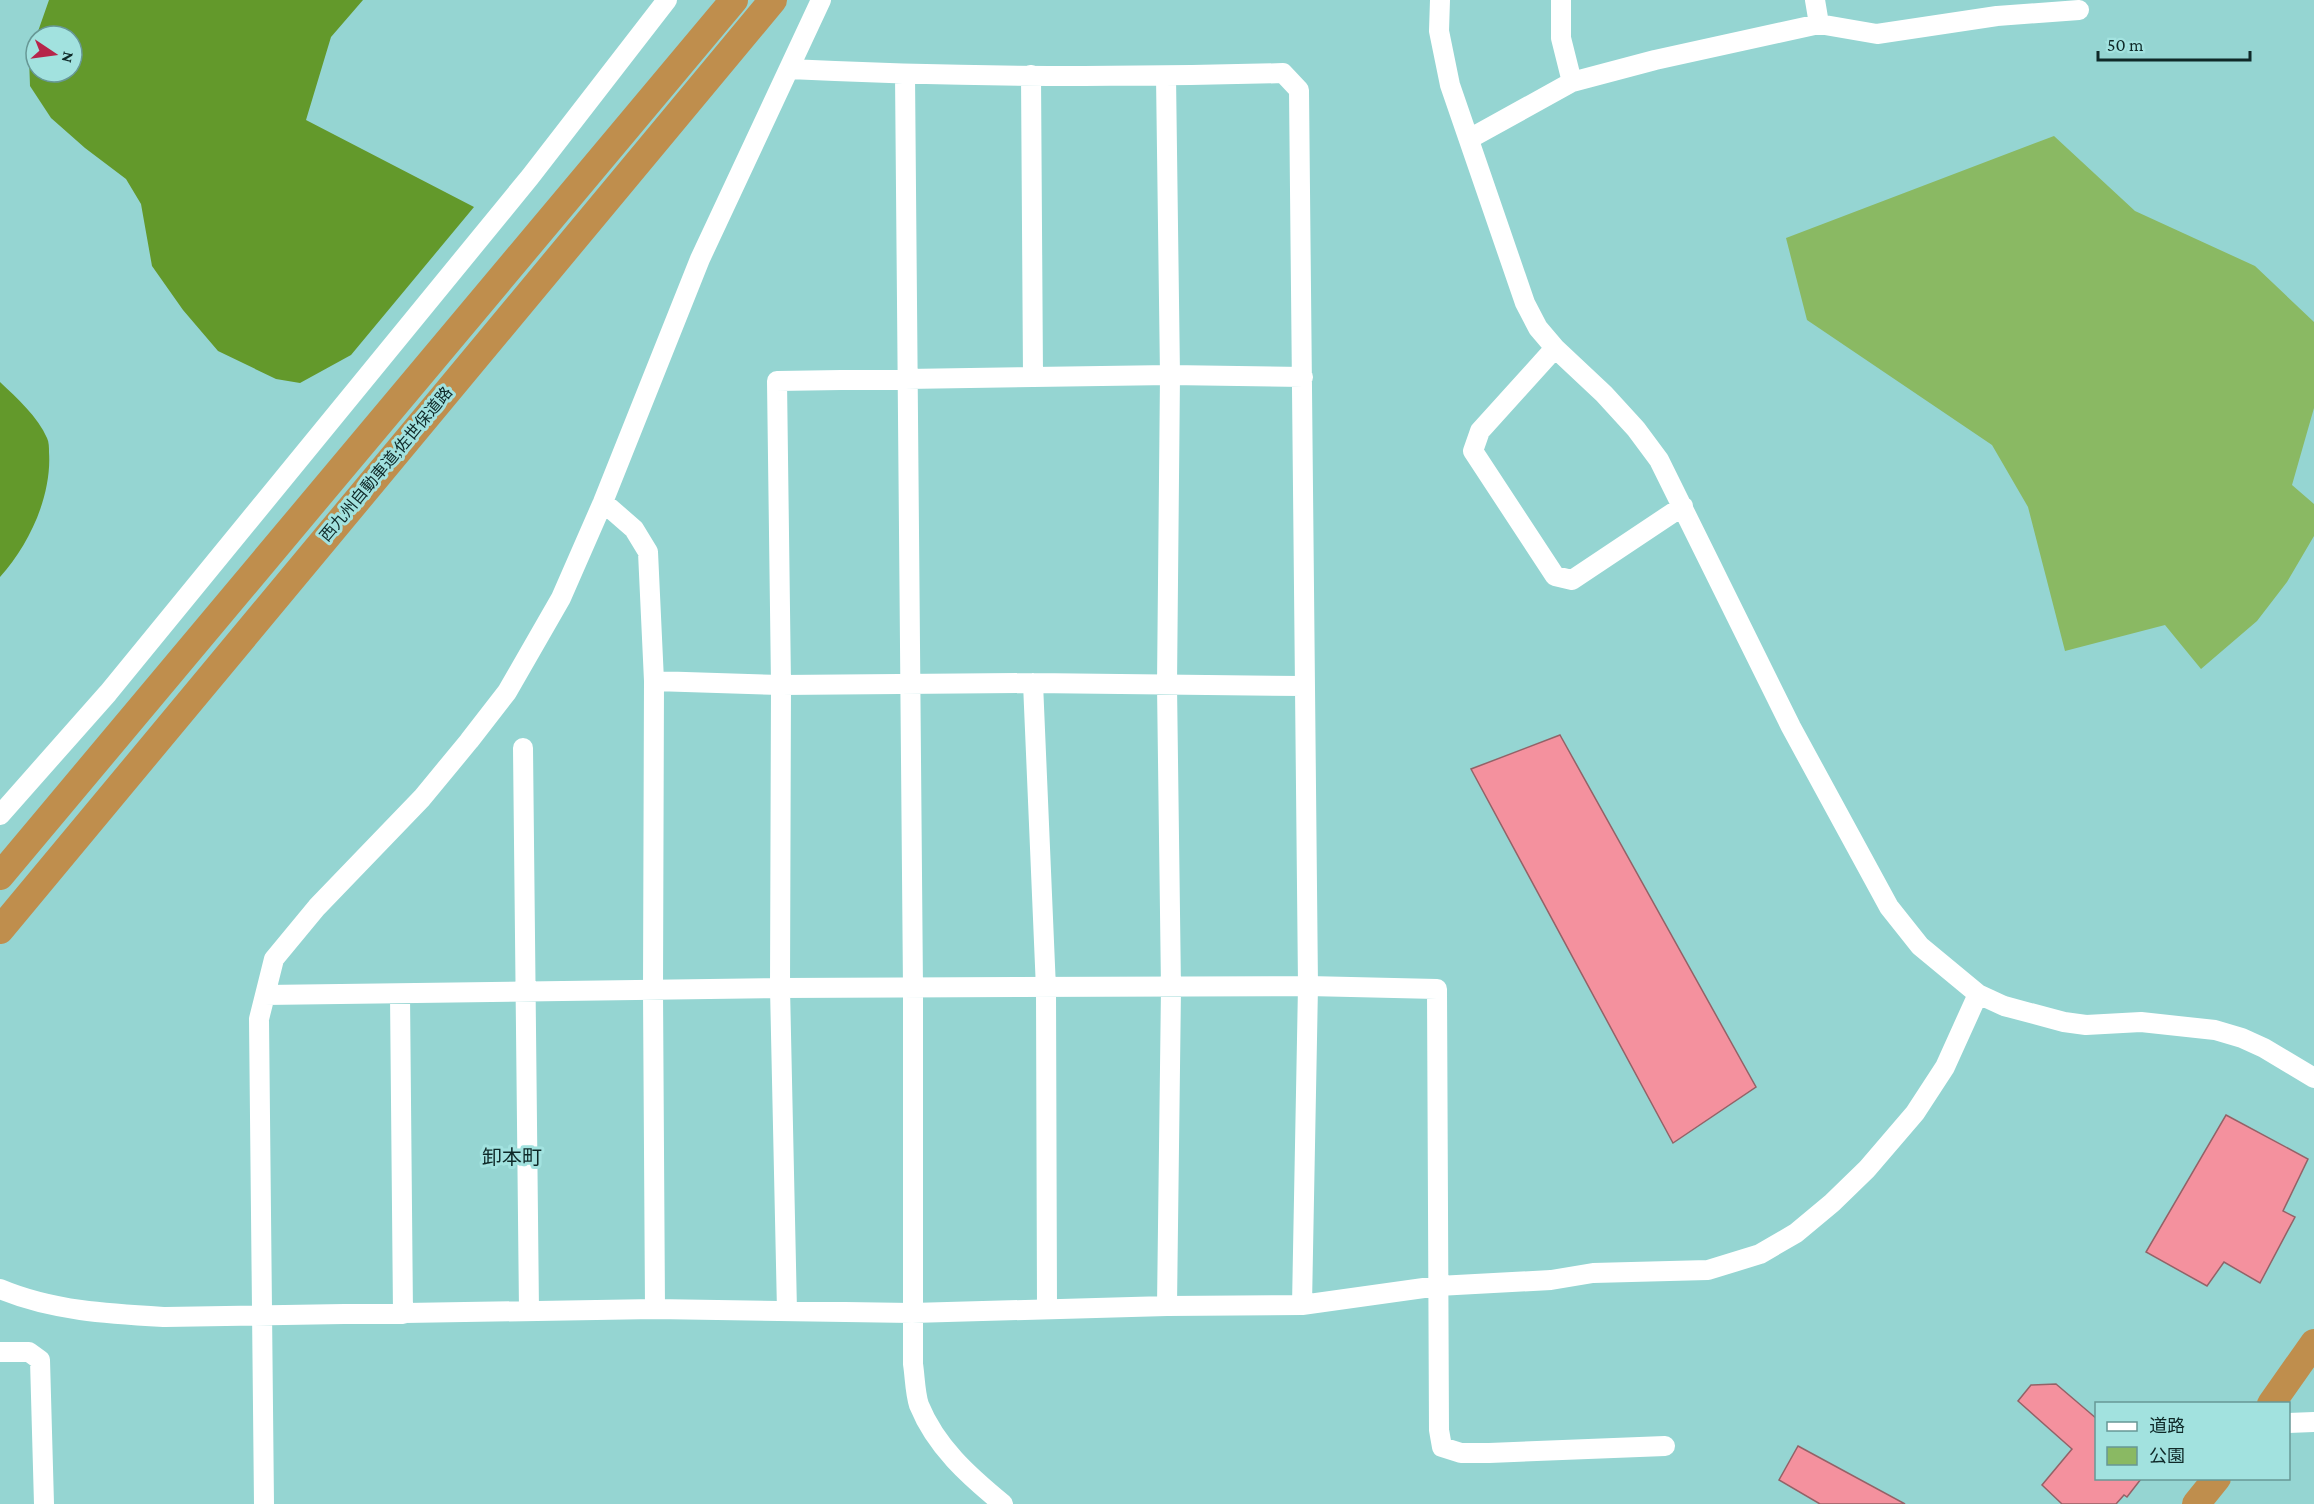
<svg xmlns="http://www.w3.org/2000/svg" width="2314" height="1504" viewBox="0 0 2314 1504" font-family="'Crimson Pro','Noto Sans JP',serif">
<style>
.green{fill:#8ab963}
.forest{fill:#63992b;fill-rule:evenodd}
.building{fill:#f4919e;stroke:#936267;stroke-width:1.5}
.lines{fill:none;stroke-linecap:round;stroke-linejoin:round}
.minor{stroke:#fff;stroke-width:20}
.highway{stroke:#bf8e4d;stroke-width:28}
.labels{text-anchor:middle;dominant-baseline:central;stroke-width:6;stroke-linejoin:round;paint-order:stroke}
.street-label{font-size:16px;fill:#0f2928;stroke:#a2e2df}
.quarter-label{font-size:20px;fill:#0f2928;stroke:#a2e2df}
</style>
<rect width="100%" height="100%" fill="#95d5d2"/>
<path class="green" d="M2054,136L2135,211L2255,266L2314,322V408L2292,485L2314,504V536L2287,582L2257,621L2201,669L2165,625L2065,651L2028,507L1992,445L1807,320L1786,238Z"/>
<path class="forest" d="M49,0H363L331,37L306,120L474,207L351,355L300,383L276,379L218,351L183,310L152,266L141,204L126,179L85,148L51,118L30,86L29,57ZM36,36H72V72H36Z
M0,382C17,398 38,417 47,438C49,442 49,448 49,452C52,496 29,545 0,577Z"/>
<path class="building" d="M1560,735L1756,1087L1673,1143L1471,769Z
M2226,1115L2308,1159L2283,1211L2295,1217L2260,1283L2224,1262L2207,1286L2146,1252Z
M2056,1384L2097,1419V1479H2141L2127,1497L2124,1495L2116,1504H2062L2042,1485L2072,1449L2018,1401L2031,1385Z
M1798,1446L1905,1504H1820L1779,1480Z"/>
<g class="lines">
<path class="minor" d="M1440,0L1439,31L1450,85L1525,303L1538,328L1555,348L1604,394L1636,429L1659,460L1791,727L1889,907L1920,946L1978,994L2004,1006L2064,1022L2086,1025L2141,1022L2215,1030L2242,1038L2264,1048L2314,1078
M1561,0V38L1572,82
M1819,24L1877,34L1997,16L2079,10
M789,69C954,77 1119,78 1283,73L1299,90L1308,986L1302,1305
M905,74L913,988V1364C915,1377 915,1393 919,1405C936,1447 969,1476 1003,1504
M1031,75L1033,377
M1166,76L1170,375L1167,685L1171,988L1167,1306
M1469,139L1572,82L1655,60L1819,24L1815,0
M1555,348L1480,431L1473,451L1555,576L1572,580L1683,506
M603,502L634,529L648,552L654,681L653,992L655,1309
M654,681L781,685L1033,683L1303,686
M1033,683L1046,989L1047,1308
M523,748L529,1311
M0,815L108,693L530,177L667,0
M400,994L403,1314
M265,995L780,988L1308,986L1437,989L1439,1430L1442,1447L1461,1453H1489L1665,1446
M0,1289C52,1311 110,1314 165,1317L655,1309L912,1313L1167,1306L1302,1305L1438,1286L1551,1280L1593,1273L1708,1270L1760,1254L1796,1233L1832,1203L1867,1169L1915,1113L1945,1067L1978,994
M787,1311L780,988L781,685L777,381L1170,375L1303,377
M0,1352H29L40,1360L44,1504
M2288,1423L2314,1422
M264,1504L259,1019L274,959L317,907L422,798L469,741L507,692L561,598L603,502L700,259L821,0"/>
<path class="highway" d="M0,876L734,0
M0,930L773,0
M2271,1404L2314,1343
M2196,1504L2217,1478"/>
</g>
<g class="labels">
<g class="street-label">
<text transform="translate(386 464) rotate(-50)">西九州自動車道;佐世保道路</text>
</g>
<g class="quarter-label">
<text x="512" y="1157">卸本町</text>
</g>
</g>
<rect x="2095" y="1402" width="195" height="78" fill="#a2e2df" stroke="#679896" stroke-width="1.5"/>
<rect x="2107" y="1422" width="30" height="9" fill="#ffffff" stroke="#679896" stroke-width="1.5"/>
<text x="2149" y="1432" font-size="18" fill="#0f2928">道路</text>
<rect x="2107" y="1447" width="30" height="18" fill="#8ab963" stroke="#679896" stroke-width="1.5"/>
<text x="2149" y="1462" font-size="18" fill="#0f2928">公園</text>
<g transform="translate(54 54) rotate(103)"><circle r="28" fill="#a2e2df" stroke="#679896" stroke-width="1.5"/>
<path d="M0-4.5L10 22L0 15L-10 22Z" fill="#b6254a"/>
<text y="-9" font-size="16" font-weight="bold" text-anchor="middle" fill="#0f2928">N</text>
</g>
<path d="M2098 51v9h152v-9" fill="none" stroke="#0f2928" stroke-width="3"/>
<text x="2107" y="51" font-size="18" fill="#0f2928" stroke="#a2e2df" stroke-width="4.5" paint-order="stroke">50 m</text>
</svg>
